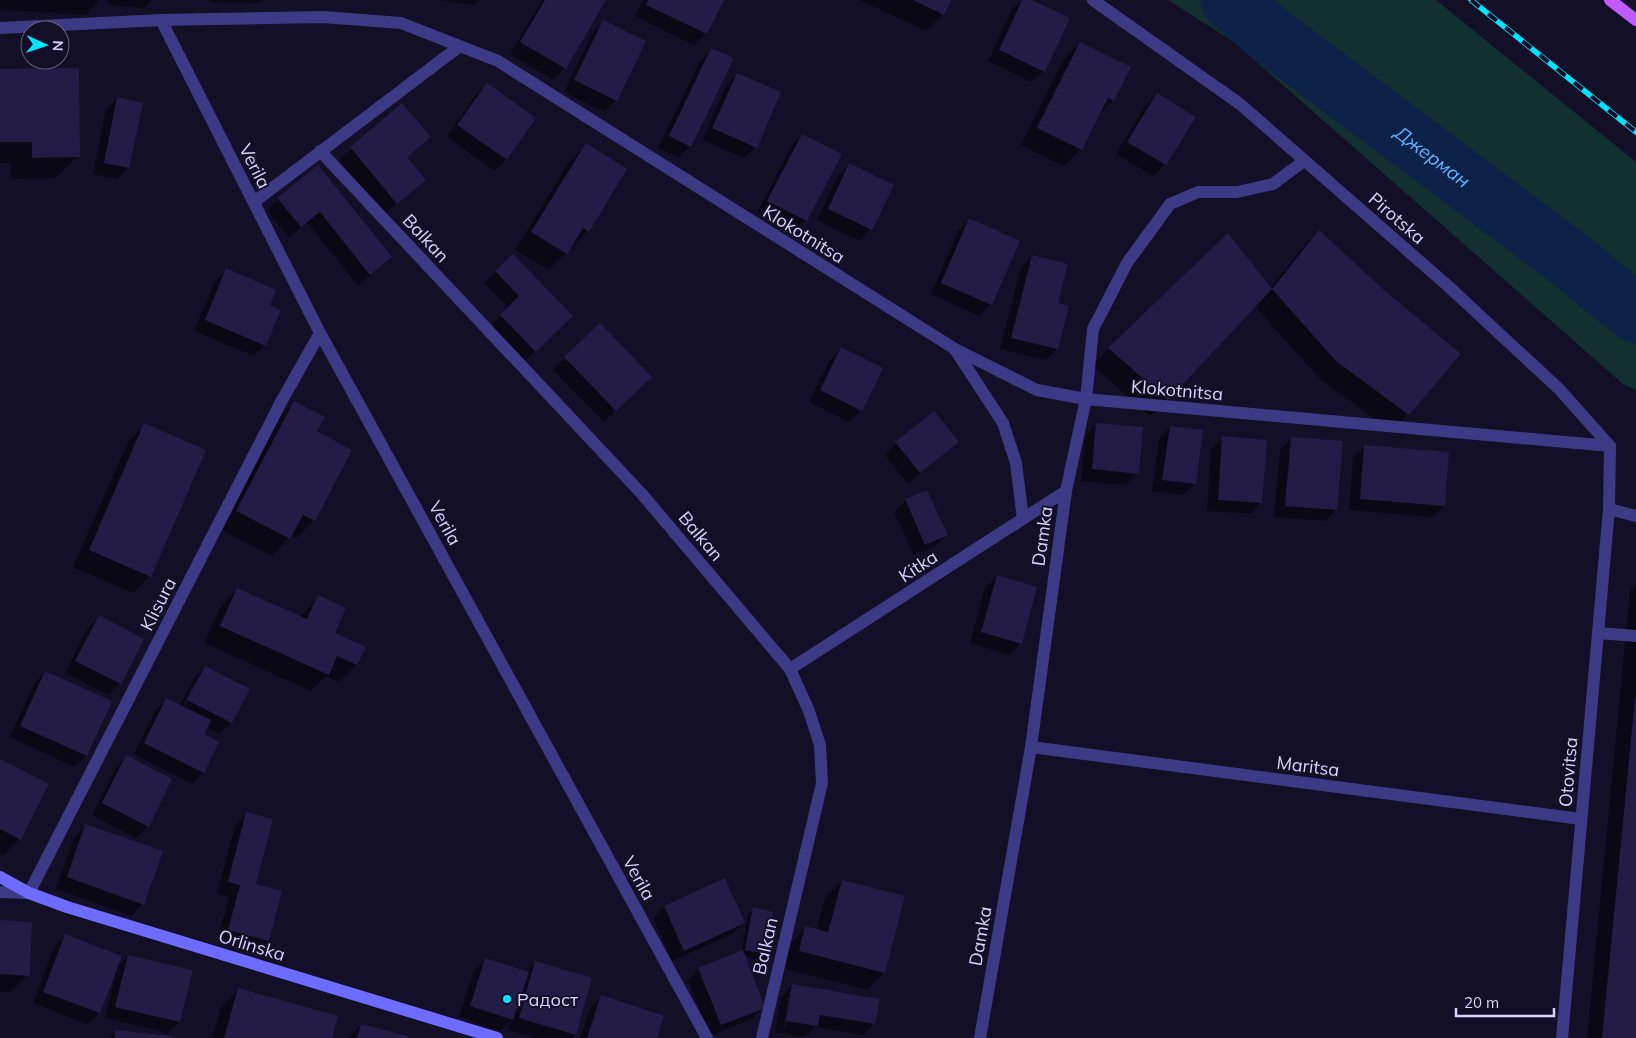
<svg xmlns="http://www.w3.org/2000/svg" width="1636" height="1038" viewBox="0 0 1636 1038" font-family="Mulish,sans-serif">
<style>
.green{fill:#12302f}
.shadow{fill:#0007;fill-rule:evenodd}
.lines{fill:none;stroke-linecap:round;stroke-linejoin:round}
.river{stroke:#0c2248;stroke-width:59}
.building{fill:#241b47}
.lane{stroke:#3d3a85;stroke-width:12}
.street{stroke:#3d3a85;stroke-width:12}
.secondary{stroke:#6f6bff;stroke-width:12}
.primary{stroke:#c25bff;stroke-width:12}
.rail-casing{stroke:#00e5ff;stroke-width:5.5}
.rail{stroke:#130f26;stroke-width:4;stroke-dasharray:11;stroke-linecap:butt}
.poi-dot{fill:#00e5ff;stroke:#130f26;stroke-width:2}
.labels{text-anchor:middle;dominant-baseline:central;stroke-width:4;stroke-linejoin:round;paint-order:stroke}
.street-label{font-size:18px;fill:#d9d4ff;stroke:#130f26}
.poi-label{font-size:18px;fill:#d9d4ff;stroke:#130f26;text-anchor:start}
.water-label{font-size:19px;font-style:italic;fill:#62b6ff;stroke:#130f26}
</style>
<rect width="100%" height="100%" fill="#130f26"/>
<path class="green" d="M1168,0H1436L1636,162V390L1623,384L1234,42Z"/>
<path class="shadow" d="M0,0H100L86,15L0,10Z
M108,0H152L145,8L108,5Z
M210,0H263L260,3L210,2Z
M436,0H479L474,5Z
M542,0L604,1L565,68L553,80L510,54Z
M643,0H722L706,33L694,45L635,16Z
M859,0H949L943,14L926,31Z
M1022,0H1029L1044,71L1032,82L988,61L1012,9Z
M603,22L616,100L605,112L564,92L592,34Z
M1080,43L1113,100L1097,117L1081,149L1064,166L1021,145L1063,60Z
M712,49L690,146L679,157L658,148L700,61Z
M0,71L78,156L56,178L11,179V163H0Z
M737,74L756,147L744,158L702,140L726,86Z
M487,85L506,159L495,171L447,137L475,96Z
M1157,94L1194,117L1165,165L1153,176L1116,154L1145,106Z
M117,98L128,167L117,179L93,174L106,110Z
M402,105L429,137L406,158L412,191L384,214L339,160Z
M802,135L840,155L806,221L794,232L757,213L791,147Z
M586,145L588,231L571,248L570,247L566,253L549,270L515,250L569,162Z
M849,165L871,229L860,241L817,220L838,176Z
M318,167L390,257L358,286L307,222L289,238L267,210L278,199Z
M969,220L991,304L979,316L931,294L958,231Z
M1319,231L1408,414L1391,431L1319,378L1255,306L1150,416L1092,365L1109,349L1270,289L1302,248Z
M513,255L560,327L523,363L489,327L509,308L484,283Z
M1032,256L1056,304L1067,307L1057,349L1046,360L1000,349L1021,268Z
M227,270L268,305L265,345L254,356L194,331L215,281Z
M600,324L650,377L604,422L553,370Z
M841,349L861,410L849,422L809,402L830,360Z
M295,402L315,432L350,450L314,520L297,538L291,535L272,556L220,529L278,419Z
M1096,424L1138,473L1126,485L1081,481L1085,436Z
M145,425L150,576L133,593L73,567L128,442Z
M1170,427L1195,484L1183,495L1152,491L1159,438Z
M1223,438L1261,502L1250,514L1207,511L1211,449Z
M1291,438L1336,510L1325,521L1274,517L1280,450Z
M957,441L908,484L885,455L896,443Z
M1365,446L1444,506L1432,517L1349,510L1353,458Z
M906,500L946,535L935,546L914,555L894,512Z
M997,577L1021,643L1009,655L970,643L985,588Z
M1636,585V1038H1587L1630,591Z
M238,589L300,617L318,597L333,634L364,648L356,665L339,682L326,676L311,691L204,643L221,606Z
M99,617L143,639L120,683L108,695L65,673L88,628Z
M205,667L248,690L231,723L219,734L206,727L202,734L203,772L192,784L134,754L155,711L167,699L179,706L194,679ZM196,679H199L185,706L183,705Z
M45,672L110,702L86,756L74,767L10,737L34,684Z
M126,757L148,826L136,838L92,815L115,769Z
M0,761L20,839L3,856L0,854Z
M247,814L254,885L268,940L256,952L217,941L229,897L217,894L235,825Z
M86,825L142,904L131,916L56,889L74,837Z
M842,881L884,973L867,990L783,968L789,945L806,928L816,931L825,898Z
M664,907L744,923L732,934L672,961L653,918Z
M754,909L764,953L758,959L744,956L763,1008L752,1019L709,1036L688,980L699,969L741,953L748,914Z
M0,921L28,975L11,992H0Z
M66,936L115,969L128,956L179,1022L168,1033L105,1018L115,975L113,974L99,1013L87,1024L33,1003L54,947Z
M486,959L525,973L536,962L575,1034L571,1038H536L508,1030L510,1021L500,1031L459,1017L474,971Z
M792,985L874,1024L863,1035L815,1027L805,1037L775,1032L781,997ZM789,997H791L786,1027H783Z
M238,990L331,1038H212L221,1007Z
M602,997L655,1038H580L590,1008Z
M361,1025L406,1038H349Z
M116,1031L171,1038H109Z"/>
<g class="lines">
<path class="river" id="s1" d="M1230,0L1269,34L1568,258L1636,314"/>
</g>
<path class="building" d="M545,0H606L566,69L520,42Z
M648,0H724L707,34L646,5Z
M913,0H951L944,15Z
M1022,0H1032L1070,18L1045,72L999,50Z
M603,20L646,41L617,101L574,80Z
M1080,42L1131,67L1114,101L1108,98L1082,150L1037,128Z
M711,48L734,58L691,147L669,136Z
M79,68L80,157L32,158V142H0V69Z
M737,73L781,92L757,148L712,128Z
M487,83L536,118L507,160L457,125Z
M1157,93L1196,117L1166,165L1127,142Z
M117,97L143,103L129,168L104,163Z
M402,103L431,137L407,157L426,180L397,204L350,147Z
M802,134L842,154L807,221L767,201Z
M586,143L627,169L589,232L583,228L567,254L531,232Z
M849,163L894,185L872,230L828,209Z
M318,165L392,257L370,275L320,212L301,227L277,198Z
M969,218L1020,241L992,305L941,283Z
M1319,230L1385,291L1461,354L1409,415L1336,361L1272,289Z
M1228,233L1272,289L1168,400L1108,348Z
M513,254L573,316L536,352L500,315L519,296L495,271Z
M1032,255L1068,264L1058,303L1069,306L1058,349L1011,338Z
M226,268L276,290L270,305L281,310L266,346L205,320Z
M600,323L652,377L616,411L564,357Z
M841,347L883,368L862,411L820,390Z
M294,401L325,417L317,431L352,450L315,521L303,515L290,539L236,511Z
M934,411L959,442L920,473L895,442Z
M144,423L206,450L151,577L89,550Z
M1096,423L1143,427L1139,474L1092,469Z
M1170,426L1203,430L1196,484L1162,480Z
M1222,436L1267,440L1262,503L1218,500Z
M1291,437L1343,441L1337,510L1285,506Z
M1364,445L1449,452L1445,506L1360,499Z
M927,490L948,535L925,545L905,499Z
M997,575L1037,587L1022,644L981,632Z
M237,588L307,619L318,595L346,608L335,633L366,647L357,665L337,656L329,675L220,626Z
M99,615L144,639L121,684L75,661Z
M205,666L250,689L232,723L187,700Z
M45,671L112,701L87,756L20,726Z
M166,698L211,720L204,734L219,742L204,773L144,743Z
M1635,698H1636V1038H1602Z
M126,755L172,779L149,827L102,803Z
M0,759L49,784L21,840L0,829Z
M246,812L273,819L256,884L282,891L269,941L228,930L240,885L228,882Z
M85,824L163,851L144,905L67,877Z
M725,878L745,923L684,951L664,906Z
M842,880L905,896L885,973L799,951L805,926L828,932Z
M753,907L773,912L765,954L745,950Z
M0,920L32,922L30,976L0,974Z
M65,934L122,956L100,1013L43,992Z
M743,950L765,1008L721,1025L698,968Z
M128,955L193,970L180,1022L115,1007Z
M485,958L529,972L513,1020L470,1006Z
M535,961L592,978L576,1035L519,1018Z
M792,984L880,999L875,1024L820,1015L818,1026L786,1021Z
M238,988L338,1016L332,1038H224Z
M601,995L664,1016L657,1038H587Z
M361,1024L408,1036L407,1038H357Z
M115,1030L172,1036V1038H115Z"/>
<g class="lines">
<path class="lane" d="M1609,509L1636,516
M1598,633L1636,636"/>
<path class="street" d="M1093,0L1240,104L1448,286L1559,389L1610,446L1609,509L1562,1038
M161,20L320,333L707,1038
M0,28L161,20L323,17L401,23L498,61L955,349L1037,390L1086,399L1610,446
M320,151L641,493L790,669L809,711L820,745L822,783L762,1038
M254,202L460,46
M956,351L1003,423L1016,463L1023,519
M790,669L1066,491
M1031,747L1581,819
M0,892L29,893L281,402L320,333
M980,1038L1031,747L1066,491L1086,399L1093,329L1127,263L1170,204L1198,192H1237L1273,184L1304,161"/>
<path class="secondary" d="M0,877L29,893L67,907L497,1038"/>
<path class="primary" d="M1610,0L1636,20"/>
<defs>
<path id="rail" d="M1471,0L1636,132"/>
</defs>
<use href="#rail" class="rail-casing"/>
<use href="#rail" class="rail"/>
</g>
<circle class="poi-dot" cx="507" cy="999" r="5"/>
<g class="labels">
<g class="street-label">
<text transform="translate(255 166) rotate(63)">Verila</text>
<text transform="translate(1397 218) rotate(41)">Pirotska</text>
<text transform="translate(804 234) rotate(32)">Klokotnitsa</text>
<text transform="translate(426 238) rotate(47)">Balkan</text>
<text transform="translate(1177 390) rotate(5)">Klokotnitsa</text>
<text transform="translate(445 523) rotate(61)">Verila</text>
<text transform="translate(701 536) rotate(50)">Balkan</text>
<text transform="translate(1042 536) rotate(-82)">Damka</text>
<text transform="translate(918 566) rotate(-33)">Kitka</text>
<text transform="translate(158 604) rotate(-63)">Klisura</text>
<text transform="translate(1308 766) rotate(7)">Maritsa</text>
<text transform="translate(1568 772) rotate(-85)">Otovitsa</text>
<text transform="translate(639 878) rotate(61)">Verila</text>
<text transform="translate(980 936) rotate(-80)">Damka</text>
<text transform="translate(252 945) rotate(17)">Orlinska</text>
<text transform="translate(765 946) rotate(-77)">Balkan</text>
</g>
<g class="poi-label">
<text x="517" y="999">Радост</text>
</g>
<g class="water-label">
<text stroke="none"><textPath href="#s1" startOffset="256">Джерман</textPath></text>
</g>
</g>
<g transform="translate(45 45) rotate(93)"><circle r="24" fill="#130f26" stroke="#625e7d"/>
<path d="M0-4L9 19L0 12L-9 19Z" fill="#00e5ff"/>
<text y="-8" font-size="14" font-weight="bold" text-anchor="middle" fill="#d9d4ff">N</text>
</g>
<path d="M1456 1008v8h98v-8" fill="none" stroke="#d9d4ff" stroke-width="2.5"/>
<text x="1464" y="1008" font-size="15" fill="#d9d4ff" stroke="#130f26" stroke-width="4" paint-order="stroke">20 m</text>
</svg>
